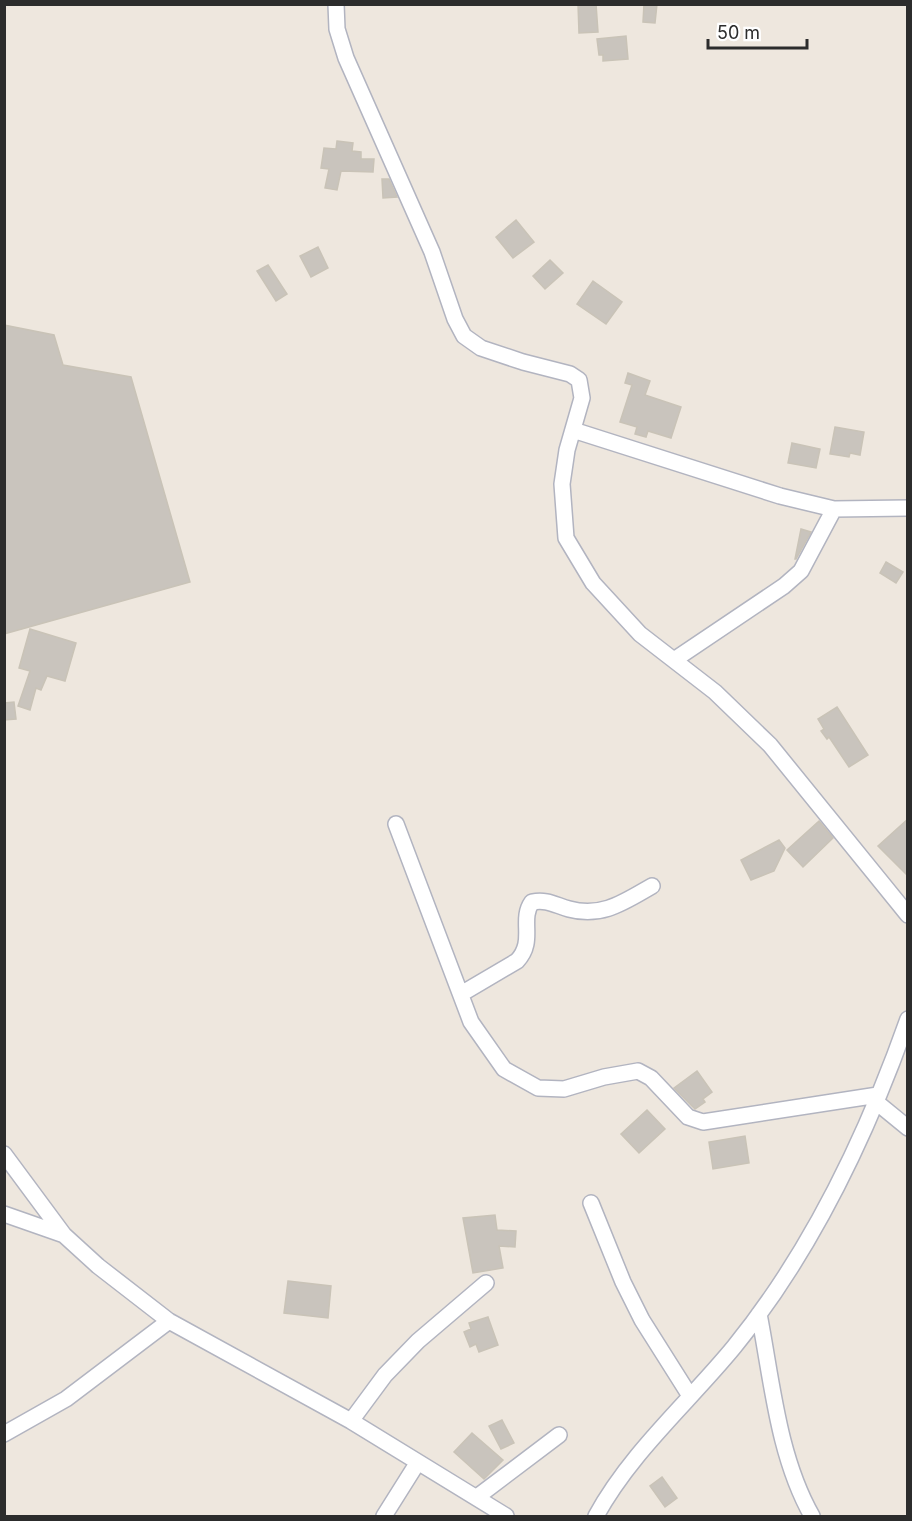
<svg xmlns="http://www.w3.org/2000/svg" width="912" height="1521" viewBox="0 0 912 1521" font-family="Inter,sans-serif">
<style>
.building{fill:#c9c4bd;stroke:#c9c3b7;stroke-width:1.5}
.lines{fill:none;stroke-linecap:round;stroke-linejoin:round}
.minor-casing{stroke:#b2b4c0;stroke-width:18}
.minor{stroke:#fff;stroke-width:15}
</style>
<rect width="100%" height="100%" fill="#eee7de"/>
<path class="building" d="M578,4H596L598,32L579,33Z
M644,4H657L655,23L643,22Z
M626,36L628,59L603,61V55H599L597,39Z
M337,141L353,143L352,151L361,152V159H374L373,172L341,171L337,190L325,188L329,169L321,168L324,148L336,149Z
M382,179H389L397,197L383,198Z
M516,220L534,242L513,258L496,237Z
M318,247L328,268L311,277L300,256Z
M550,260L563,273L545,289L533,276Z
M268,265L287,294L276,301L257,271Z
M593,281L622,302L606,324L577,304Z
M4,325L54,335L63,365L131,377L190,582L4,634Z
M628,373L650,381L645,395L681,407L671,438L648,431L646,437L635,434L637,427L620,422L632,385L625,383Z
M835,427L864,432L860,455L850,453L849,457L830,454Z
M792,443L820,449L816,468L788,463Z
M801,529L811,532L796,559H795Z
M886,562L903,572L896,583L880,573Z
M30,629L76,643L65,681L47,676L41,690L36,688L30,710L18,706L30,671L19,668Z
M14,702L16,719L4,720V703Z
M837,707L868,755L849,767L829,737L827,739L821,731L824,729L818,719Z
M908,819V876L878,846Z
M819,821L833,838L803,867L787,850Z
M779,840L785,848L774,871L751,880L741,860Z
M697,1071L712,1092L703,1099L705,1102L695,1109L674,1088Z
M647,1110L665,1129L639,1153L621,1134Z
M745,1136L749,1163L713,1169L709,1142Z
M495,1215L497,1230L516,1231L515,1247L499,1246L503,1268L473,1273L463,1218Z
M288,1281L331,1286L328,1318L284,1313Z
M488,1317L498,1345L479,1352L476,1344L470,1347L464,1332L471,1329L469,1323Z
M502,1420L514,1443L501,1449L489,1426Z
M472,1433L503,1460L484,1479L454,1452Z
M662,1477L677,1498L665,1507L650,1486Z"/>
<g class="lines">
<defs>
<path id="minor" d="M336,4L337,29L346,58L432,252L455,319L464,336L481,348L523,362L570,374L579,380L582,398L567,450L562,484L566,538L593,583L640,634L715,692L770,745L908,915
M573,430L780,496L834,509L908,508
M674,660L784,586L801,571L834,509
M396,824L471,1022L504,1069L538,1088L564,1089L604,1077L638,1071L651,1078L688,1117L703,1122L878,1095
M461,994L517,961C536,941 519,920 532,902C547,899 555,905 569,909C602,918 624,902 652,886
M875,1101L908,1128
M4,1154L64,1235L98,1266L169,1321L351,1421L506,1516
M591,1203L623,1282L642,1320L690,1396
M4,1214L64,1235
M759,1314C772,1381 778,1456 812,1516
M351,1421L385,1375L418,1341L486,1283
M4,1434L66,1399L169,1321
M477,1497L559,1435
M384,1516L418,1462
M596,1516C631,1452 688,1403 734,1347C812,1251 867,1135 908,1019"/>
</defs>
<use href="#minor" class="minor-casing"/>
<use href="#minor" class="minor"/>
</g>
<rect width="912" height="1521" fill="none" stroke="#2c2c2c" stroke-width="12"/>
<path d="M708 39v9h99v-9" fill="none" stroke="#2c2c2c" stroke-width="3"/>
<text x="717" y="39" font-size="18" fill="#2c2c2c" stroke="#ffffff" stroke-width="4.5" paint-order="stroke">50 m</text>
</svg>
